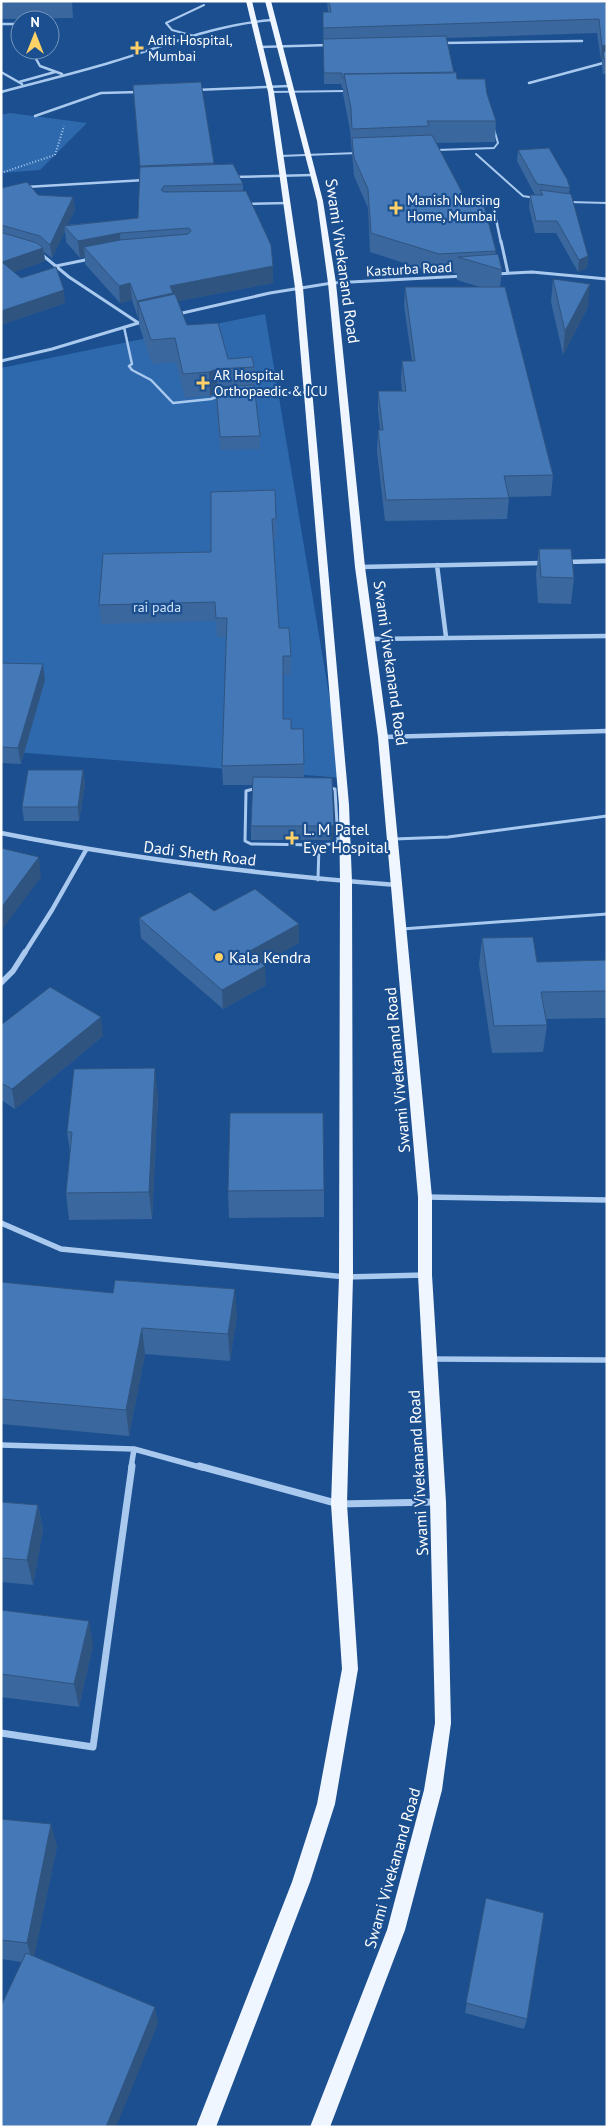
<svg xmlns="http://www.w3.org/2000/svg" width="608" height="2128" viewBox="0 0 608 2128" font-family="'PT Sans',sans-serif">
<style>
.green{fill:#2e69ad}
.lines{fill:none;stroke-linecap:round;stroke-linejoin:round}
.path{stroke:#a9c9ee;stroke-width:2;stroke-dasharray:1 2;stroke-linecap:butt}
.lane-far2{stroke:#a9c9ee;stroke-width:2}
.lane-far1{stroke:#a9c9ee;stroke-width:2.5}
.lane{stroke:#a9c9ee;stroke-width:3}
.street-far4{stroke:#a9c9ee;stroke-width:2.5}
.street-far3{stroke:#a9c9ee;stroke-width:3}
.street-far2{stroke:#a9c9ee;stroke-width:4.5}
.street-far1{stroke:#a9c9ee;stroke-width:5.5}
.street{stroke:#a9c9ee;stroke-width:7}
.primary{fill:#f0f6ff;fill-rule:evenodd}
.wall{fill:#3a679d}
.shaded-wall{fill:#305480}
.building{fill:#4478b7;stroke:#305480}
.poi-dot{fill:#ffd166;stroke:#1b4f8f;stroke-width:2}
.labels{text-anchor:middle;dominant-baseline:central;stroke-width:4.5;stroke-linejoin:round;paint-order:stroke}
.far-poi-label{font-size:14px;fill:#fff;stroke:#1b4f8f;text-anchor:start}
.far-street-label{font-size:14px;fill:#fff;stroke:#1b4f8f}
.far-park-label{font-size:14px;fill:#cfe3fa;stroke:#1b4f8f}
.street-label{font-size:16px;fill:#fff;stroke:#1b4f8f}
.poi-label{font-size:16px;fill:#fff;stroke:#1b4f8f;text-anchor:start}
</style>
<rect width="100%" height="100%" fill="#1b4f8f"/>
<path class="green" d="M10,113L87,123L40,170L1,173V115Z
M265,314L343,778L1,751V368Z"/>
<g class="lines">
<path class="path" d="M1,173L55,155L64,126"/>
<path class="lane-far2" d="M194,36L172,30L166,23L204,5
M271,92L346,91
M437,150L494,148L498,143L494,129
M476,154L523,196L535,198
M280,156L357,153
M569,202L607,203"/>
<path class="lane-far1" d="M124,327L132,364L129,366L132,370L151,380L173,403L211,399L219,396
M251,395L307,392"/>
<path class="lane" d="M257,788L246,791L245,841L251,844L319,845
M394,839L448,837L607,816
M318,880L319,845L332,844L338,841L335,789L329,788
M402,929L607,914"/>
<path class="street-far4" d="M1,24H18L20,28
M443,43L582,41
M260,47L329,45
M31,50L40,66L62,74
M1,72L22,84
M19,82L55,72
M529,83L607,62
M195,90L289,86
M1,92C38,82 76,73 112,62C165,46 216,24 272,20
M35,116L101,93L139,92
M233,177L313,175
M26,187L145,180
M245,204L287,203
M493,205L501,243"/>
<path class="street-far3" d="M501,241L508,273
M40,253L69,277L137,322
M56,266L90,259
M495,274L532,272L607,279
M178,314L270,293L332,283L464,276
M1,361L52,349L145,321"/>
<path class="street-far2" d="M566,562L607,561
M437,565L446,637
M360,567L542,563
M371,639L607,636
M383,737L607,731
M1,833C132,859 264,875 397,885
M24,954L52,910L86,850"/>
<path class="street-far1" d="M1,983L13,971L25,952
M426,1197L607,1200
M1,1223L61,1249L346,1277L425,1275
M432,1359L607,1360
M1,1445L134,1449L203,1468
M131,1468L134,1449"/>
<path class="street" d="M199,1466L339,1504L435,1502
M1,1733L93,1747L132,1466"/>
<path class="primary" d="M246,1H252L274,92L303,288L349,805L352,882L353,1277L347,1504L358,1669L335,1804L310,1882L216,2127H196L292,1882L317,1804L342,1669L331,1504L339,1277L340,882L339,805L295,288L268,92Z
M265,1H271L323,201L336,283L365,567L388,737L432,1197V1275L446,1502L451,1723L442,1790L405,1930L330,2127H310L387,1930L424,1790L435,1723L430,1502L418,1275V1197L378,737L355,567L328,283L317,201Z"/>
</g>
<path class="wall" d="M1,1H72L73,18L1,19Z
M327,1H597L607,3V74H603L602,67V60H601L597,33L446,38L454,73L457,79L487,94L496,121L495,142L436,143L465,198L496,251L495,255L502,270L500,287L553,475L551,496L509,497L507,519L385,521L377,451L378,430H380L378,411V391H402L401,381L402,361H412L404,306L405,287H480L457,280V273L438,274L370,252L368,208L354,176L350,130L343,94V88H342L341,84H324L323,12H328Z
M201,82L214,165L243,184V191L273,283L178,301L187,325L228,359L254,367V385L260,436V449L220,450L216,394L210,396L185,398L176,362L152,364L139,325V318H138L132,300L120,303L85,264V257L80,258L66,242L65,231L52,258L44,252L45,261L14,272L21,278L65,303L1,325V188L38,195L73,197L75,210L67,225L138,218L140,167L133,85Z
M518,150L570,188L569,193L588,256L587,268L578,272L556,233H535L529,207L530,195H535L517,161Z
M553,279L588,307L563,355L551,302Z
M211,492L276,519V538H273L279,628L291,656V675H283V719L292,729H303L304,778H332L333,839L330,840H251V826L253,785H223L222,766L226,637H217L216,621L101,624L99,605L211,552Z
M539,549L574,578L571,604L538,603L536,574Z
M1,663L45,680L21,764L1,763Z
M83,770L85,784L79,821H24L22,807Z
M214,911L299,943L263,963L266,985L223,1009L141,938L139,918Z
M482,938L537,962L607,960V1018L546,1019L547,1025L543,1052L492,1053L479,965Z
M1,1025L103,1036L15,1109L1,1100Z
M158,1096L152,1219L69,1220L66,1193L70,1152L67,1132Z
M324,1190V1217L229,1218L228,1191Z
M1,1282L237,1315L230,1361L145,1354L129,1436L1,1424Z
M1,1502L38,1505L43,1530L33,1585L1,1582Z
M1,1610L93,1645L79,1707L1,1697Z
M1,1819L57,1846L34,1956L158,2024L22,1962L1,1959Z
M486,1898L527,2019L524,2029L465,2013Z"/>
<path class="shaded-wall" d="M607,45V59L603,52L602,60H601L602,46Z
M73,197L75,210L66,228L64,226L65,231L52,258L50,245Z
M120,233L121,250L84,247L85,257L80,258L78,241Z
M43,248L45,261L4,276L2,262Z
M588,256L587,268L578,272L579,260Z
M273,266V283L174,302H138L139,318H138L137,301L170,286Z
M130,283L132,300L120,303L119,286Z
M590,284L588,307L563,355L565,331Z
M64,290L65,303L1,325V311Z
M217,369L218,393L210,396L209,372Z
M43,664L45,680L21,764L18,748Z
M83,770L85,784L79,821L78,807Z
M334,825L333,839L330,840L331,826Z
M39,857L41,877L1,931V908Z
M299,924V943L249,971L248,952Z
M265,966L266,985L223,1009L222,990Z
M101,1017L103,1036L15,1109L12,1089Z
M155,1068L158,1096L152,1219L149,1192Z
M235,1289L237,1315L230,1361L228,1334Z
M142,1328L145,1354L129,1436L126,1410Z
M38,1505L43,1530L33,1585L27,1560Z
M89,1621L93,1645L79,1707L74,1684Z
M51,1824L57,1846L33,1963L27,1943Z
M155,2007L158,2024L116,2127H106Z"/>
<path class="building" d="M329,1H597L607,3V45L602,46L599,19L323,28V12H331Z
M446,36L454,73L344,74V78H342V73H324L323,39Z
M607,51V59H604L603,52Z
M456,72L457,79H485L487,94L496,121H427L429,126L352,129L351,108L344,74Z
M201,82L214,163L140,166L133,85Z
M432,135L465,198H482L496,251L439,254L371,233L368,189L354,158L352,138Z
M549,148L567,179L570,188L537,184L518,150Z
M233,164L243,184L164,186L161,190L164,192L246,191L271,245L273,266L170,286L173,293L137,301L130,283L119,286L84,247L120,240L188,234L191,231L189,228L120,233L78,241L64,226L138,218L140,167Z
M27,182L38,195L73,197L50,245L40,236L1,225V188Z
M540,190L571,194L588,256L579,260L557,221H536L530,195H543Z
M1,231L3,233L37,243L43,248L2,262L21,278L56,267L64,290L1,311Z
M498,254L502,270L458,257Z
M553,279L590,284L565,331Z
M405,287H505L553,475L504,476L509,498L386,500L378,430H383L378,391H406L402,361H415Z
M175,294L187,325L218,323L228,359L252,357L254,367L217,369L209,372L183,374L175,338L151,340L138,302Z
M254,385L260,436L220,437L216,387Z
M275,490L276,519H272L279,628H289L291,656H283V719H291V729H303L304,764L222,766L227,618H216L215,602L99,605L103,554L211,552V492Z
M539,549H571L574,578L541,577Z
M1,663L43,664L18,748L1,747Z
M28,770H83L78,807H22Z
M253,777L332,778L334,825L331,826H251Z
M1,848L39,857L1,908Z
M255,889L299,924L248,952L265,966L222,990L139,918L190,892L214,911Z
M533,937L537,962L607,960V991L541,992L547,1025L494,1026L482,938Z
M50,987L101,1017L12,1089L1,1083V1025Z
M155,1068L149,1192L66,1193L72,1132H67L74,1069Z
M230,1113H323L324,1190L228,1191Z
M115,1280L235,1289L228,1334L142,1328L126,1410L1,1399V1282L113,1293Z
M1,1502L38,1505L27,1560L1,1558Z
M1,1610L89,1621L74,1684L1,1674Z
M1,1819L51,1824L27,1943L1,1940Z
M486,1898L544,1913L527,2019L466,2003Z
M26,1953L155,2007L106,2127H1V2006Z"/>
<g class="poi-dot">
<path d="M134.5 40.5h5v5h5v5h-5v5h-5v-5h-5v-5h5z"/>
<path d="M393.5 200.5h5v5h5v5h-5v5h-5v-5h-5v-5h5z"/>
<path d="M200.5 375.5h5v5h5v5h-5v5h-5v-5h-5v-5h5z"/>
<path d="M289.5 830.5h5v5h5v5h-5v5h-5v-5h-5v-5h5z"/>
<circle cx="219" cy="957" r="5"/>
</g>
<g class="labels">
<g class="far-poi-label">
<text x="148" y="40">Aditi Hospital,<tspan x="148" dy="16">Mumbai</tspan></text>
<text x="407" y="200">Manish Nursing<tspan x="407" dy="16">Home, Mumbai</tspan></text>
<text x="214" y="375">AR Hospital<tspan x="214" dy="16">Orthopaedic &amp; ICU</tspan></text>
</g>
<g class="far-street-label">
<text transform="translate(409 269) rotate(-3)">Kasturba Road</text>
</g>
<g class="far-park-label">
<text x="157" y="607">rai pada</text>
</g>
<g class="street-label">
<text transform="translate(343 261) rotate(82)">Swami Vivekanand Road</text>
<text transform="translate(391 663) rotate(82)">Swami Vivekanand Road</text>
<text transform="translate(200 853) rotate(7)">Dadi Sheth Road</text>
<text transform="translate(397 1070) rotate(-95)">Swami Vivekanand Road</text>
<text transform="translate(418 1473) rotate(-93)">Swami Vivekanand Road</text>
<text transform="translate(392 1868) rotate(-74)">Swami Vivekanand Road</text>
</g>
<g class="poi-label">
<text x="303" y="829">L. M Patel<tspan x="303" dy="18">Eye Hospital</tspan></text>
<text x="229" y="957">Kala Kendra</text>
</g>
</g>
<rect width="608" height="2128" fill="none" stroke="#ffffff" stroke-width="5"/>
<g transform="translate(35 35)"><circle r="24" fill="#1b4f8f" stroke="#7695bc"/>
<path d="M0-4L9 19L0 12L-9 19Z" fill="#ffd166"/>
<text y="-8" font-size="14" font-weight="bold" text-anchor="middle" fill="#ffffff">N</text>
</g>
</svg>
